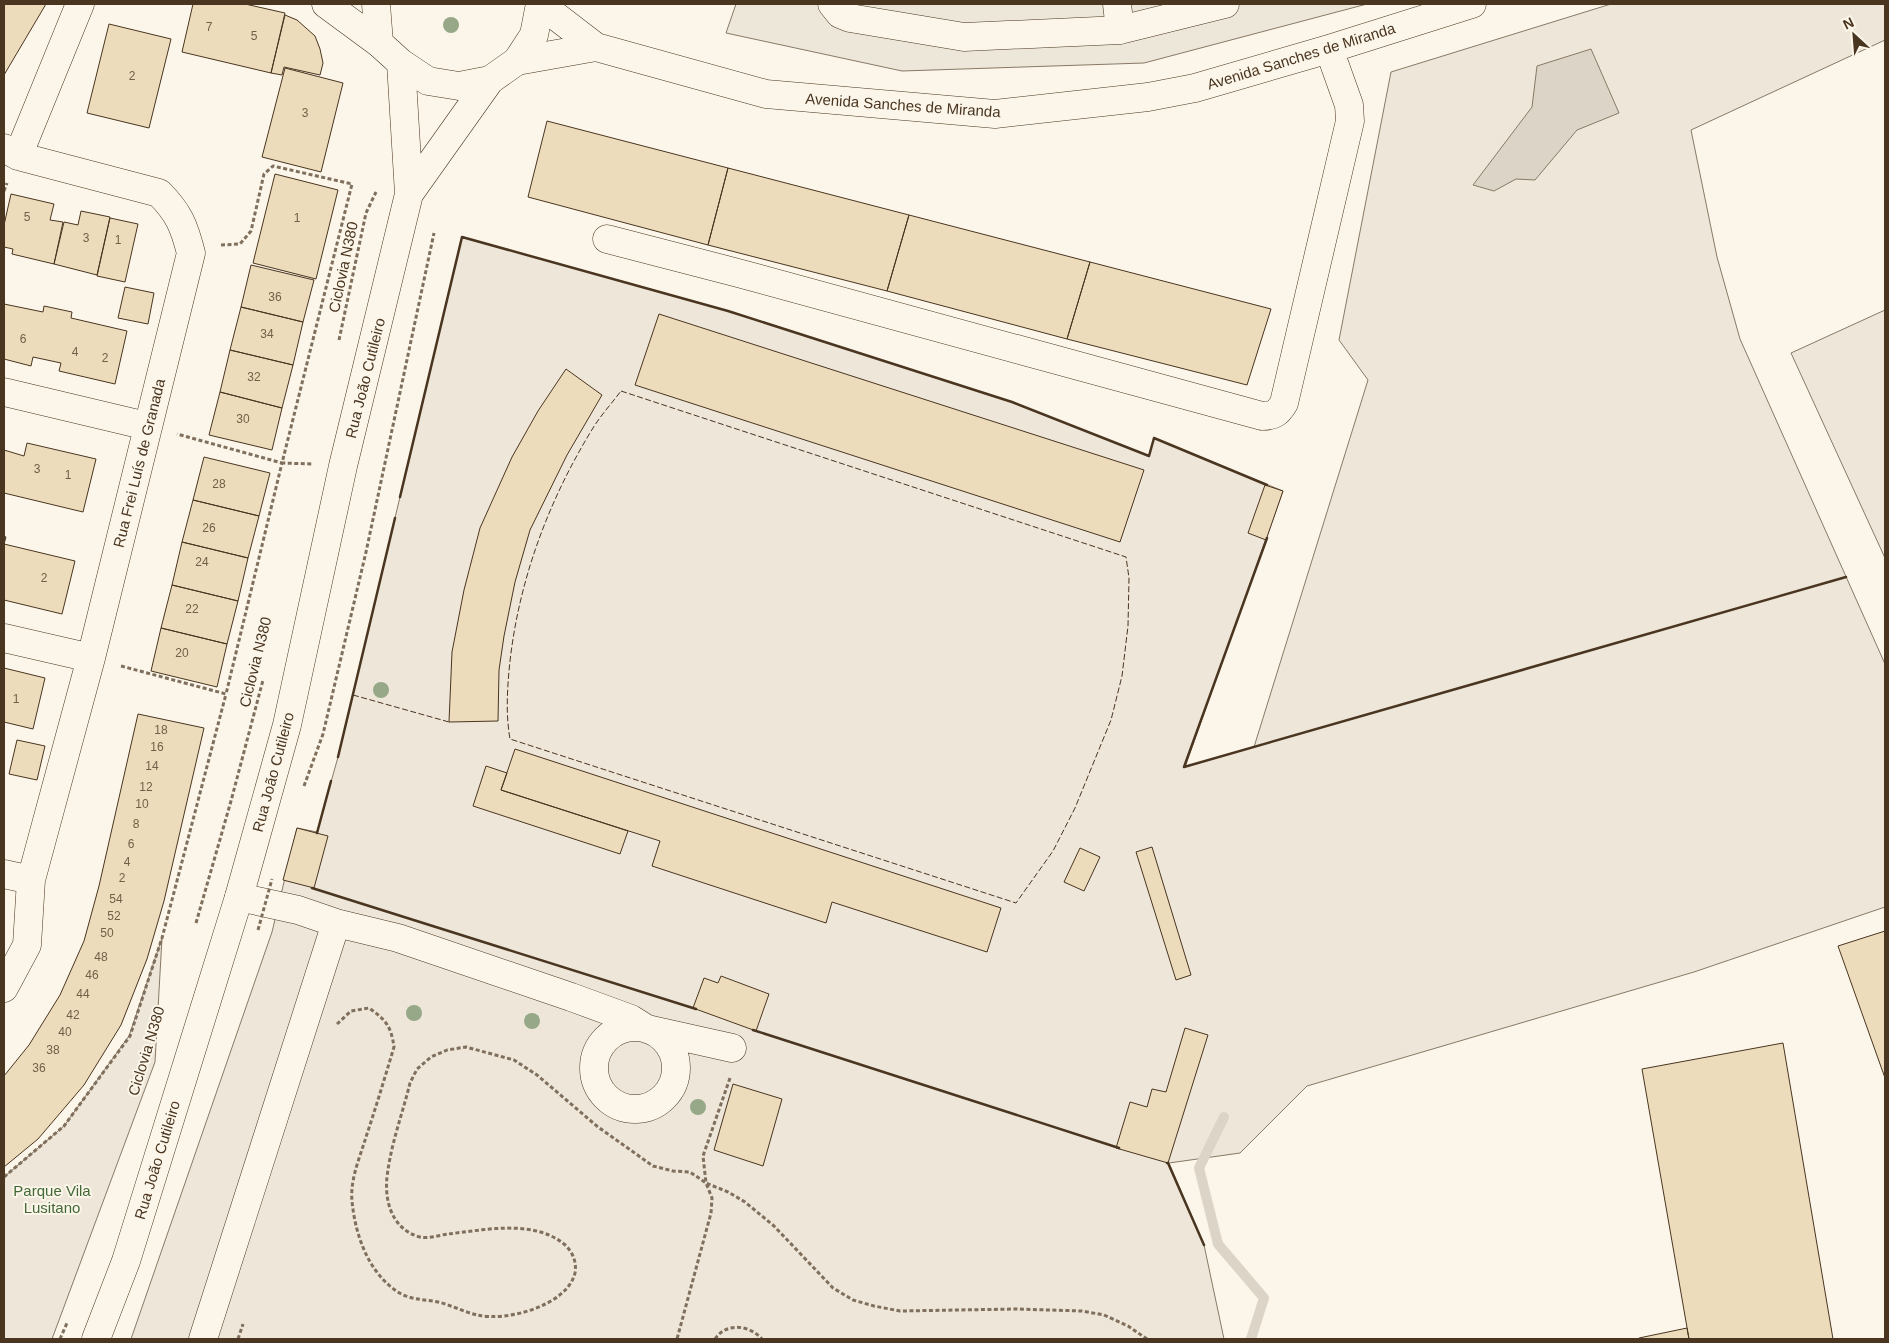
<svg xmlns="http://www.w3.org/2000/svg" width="1889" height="1343" viewBox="0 0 1889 1343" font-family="Arial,sans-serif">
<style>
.green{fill:#ede6d9;stroke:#887966}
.parking{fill:#ede7d9;stroke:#887966}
.water{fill:#dcd4c6;stroke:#887966}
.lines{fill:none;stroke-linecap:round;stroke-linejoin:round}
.stream{stroke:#dcd4c6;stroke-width:10}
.building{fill:#ecdcbc;stroke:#4a3520}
.minor-casing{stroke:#4a3520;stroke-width:29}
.major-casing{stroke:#4a3520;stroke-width:29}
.path{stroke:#7f6f5c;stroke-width:3;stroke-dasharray:4 2.5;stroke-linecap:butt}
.minor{stroke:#fbf6e9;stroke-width:28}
.major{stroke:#fbf6e9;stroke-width:28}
.path-bridge{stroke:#7f6f5c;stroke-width:3;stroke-dasharray:4 2.5;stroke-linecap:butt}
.fence{stroke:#4a3520;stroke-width:1;stroke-dasharray:6 2.5;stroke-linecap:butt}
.wall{stroke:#4a3520;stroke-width:2.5}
.tree{fill:#96a887}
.labels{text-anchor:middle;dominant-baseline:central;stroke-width:4;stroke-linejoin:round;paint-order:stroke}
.number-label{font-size:12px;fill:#725f47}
.street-label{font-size:15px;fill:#4a3520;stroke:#fbf6e9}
.park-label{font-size:15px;fill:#436837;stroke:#fbf6e9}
</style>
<rect width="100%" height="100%" fill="#fbf6e9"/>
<path class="green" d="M1611,4H1885V40L1691,130L1717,257L1740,339L1885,664V907L1694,972L1307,1086L1240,1153L1169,1163L1204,1245L1224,1339H131L272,932L297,828L317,832L338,757L462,237L728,311L1012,402L1149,456L1154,438L1283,491L1185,767L1254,747L1368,380L1339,340L1391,72Z
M1885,310V558L1791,353Z
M162,938L155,1062L52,1339H4V1177L64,1126L129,1036Z"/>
<path class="parking" d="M736,4H1367L1144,63L902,71L726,33Z"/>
<path class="water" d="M1591,49L1619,113L1577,130L1535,180L1516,179L1494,191L1473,185L1532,107L1537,66Z"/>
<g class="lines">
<path class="stream" d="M1224,1117L1199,1168L1218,1244L1264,1298L1251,1339"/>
</g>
<path class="building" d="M4,4H46L4,75Z
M193,4H245L285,13L271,73L182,52Z
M285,15L297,20L315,36L320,49L323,63L320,75L284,67L282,75L271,73Z
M109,24L171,39L149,128L87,113Z
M285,68L343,83L321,172L262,157Z
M547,121L728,168L708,245L528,197Z
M728,168L909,215L887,291L708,245Z
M275,174L338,190L316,279L253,263Z
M11,194L54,204L50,220L63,222L54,264L12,254L13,249L4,247V225Z
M81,211L110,217L97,275L54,264L64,222L78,225Z
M909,215L1090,262L1067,339L887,291Z
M110,218L138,224L125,282L97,276Z
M1090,262L1271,309L1247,385L1067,339Z
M251,265L314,280L303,322L241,307Z
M125,287L154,293L148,324L118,318Z
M4,304L43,312L44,306L72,312L71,318L127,331L115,384L59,371L61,363L33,357L31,366L4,359Z
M241,307L303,322L293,365L230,350Z
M659,314L1144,470L1120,542L635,385Z
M230,350L293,365L282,408L220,392Z
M566,369L602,395L567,455L530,530L515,582L504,636L499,670L498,721L449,722L452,652L464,590L480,528L512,457L538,411Z
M220,392L282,408L272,450L209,435Z
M27,443L96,459L83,512L4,493V450L24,456Z
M204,457L270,473L259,516L193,500Z
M1265,485L1283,491L1266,540L1248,533Z
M193,500L259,516L248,558L182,542Z
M4,536L6,537L4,544L75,561L62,614L4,600Z
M182,542L248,558L238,601L172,585Z
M172,585L238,601L227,644L161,628Z
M161,628L227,644L217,687L151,671Z
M4,668L45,678L33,729L4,722Z
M138,714L204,728L164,901L147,959L121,1025L84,1085L38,1139L4,1167V1076L29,1045L60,995L84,941L99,886Z
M17,740L45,746L37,780L9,774Z
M515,749L1001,908L987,952L832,902L826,923L652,866L660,841L501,790Z
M486,766L507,773L501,790L628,831L620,854L473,806Z
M297,828L328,836L314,888L283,880Z
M1152,847L1191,975L1176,980L1136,852Z
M1080,848L1100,857L1084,891L1064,882Z
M1885,931V1078L1838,946Z
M721,976L769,994L756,1031L693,1008L704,978L718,983Z
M1185,1028L1208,1035L1168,1163L1116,1148L1130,1102L1147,1107L1152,1089L1166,1092Z
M1783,1043L1833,1339H1689L1642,1069Z
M733,1084L782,1099L763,1166L714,1150Z
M1687,1328L1689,1339H1639V1338Z"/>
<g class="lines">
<defs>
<path id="minor" d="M326,4L379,43
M540,4L596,47L766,94L995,114L1148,97L1195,88L1329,49L1472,4
M832,4L840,14L850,18L964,37L1120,30L1225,4
M1117,4L1120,30
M517,61L596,47
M4,148L18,156L159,193C179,213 184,226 191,253L91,658L31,880L27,945L4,988
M18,156L80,4
M607,239L738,273L1262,416C1274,416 1278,413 1284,403L1350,121L1349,105L1329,49
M4,392L147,426
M4,638L91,658
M4,874L31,880
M239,897L298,910L336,923L398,938L571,997L631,1019L647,1029L732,1048
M594 1068a41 41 0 1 1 82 0a41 41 0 1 1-82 0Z
M203,1339L336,923"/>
<path id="major" d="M376,4L379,43L401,63L428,81L459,86L490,80
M409,194L490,80L517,61L534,35L540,4
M96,1339L126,1261L239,897L287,725L343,466L409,194L401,63"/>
</defs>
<use href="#minor" class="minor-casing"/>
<use href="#major" class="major-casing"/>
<path class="path" d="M4,191L7,183
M221,245L240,244L251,231L264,174L273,166L352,184L282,463L313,464
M339,340L366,213L376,192
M121,666L226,694L282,463L177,434
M304,786L323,734L366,552L434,233
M196,923L231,801L263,680
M337,1024L351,1011L369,1008C386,1020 391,1026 394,1047C385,1077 376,1107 366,1137C360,1157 350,1179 352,1201C355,1233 367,1270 395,1290C408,1300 423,1299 438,1302C451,1305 464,1312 477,1315C506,1322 567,1306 575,1273C577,1261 572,1251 564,1244C533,1219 484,1230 448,1234C440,1235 428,1239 420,1237C390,1229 383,1197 388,1170C392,1141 403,1112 410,1083L417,1069L431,1057L447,1050L466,1047L514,1060L537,1075L598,1127L653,1166L673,1171L690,1172L706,1183L712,1198L711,1213L677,1339
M730,1078L703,1156L706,1183L728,1192L745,1202L774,1226L833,1288L853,1300L874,1306L900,1311L1016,1309L1082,1311L1104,1315L1128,1326L1147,1339
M4,1177L64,1126L130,1036L162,938L226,694
M60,1339L67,1323
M238,1339L243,1324
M715,1339C726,1322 750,1325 762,1339"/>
<use href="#minor" class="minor"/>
<use href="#major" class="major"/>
<path class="path-bridge" d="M258,930L272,879"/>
<path class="fence" d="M621,391L1126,557L1129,578L1128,626L1122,676L1111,720L1075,808L1053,851L1016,903L510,739C506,716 507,694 509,671C517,584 548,501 593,428C601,415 612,403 621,391Z
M353,695L449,722"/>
<path class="wall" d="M400,497L462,237L728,311L1012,402L1149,456L1154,438L1267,485
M1267,538L1184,767L1846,577
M338,757L395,518
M317,833L331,781
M312,888L696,1009
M753,1030L1119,1148
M1167,1163H1168L1204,1245"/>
</g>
<g class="tree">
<circle cx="451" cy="25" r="8"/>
<circle cx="381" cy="690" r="8"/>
<circle cx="414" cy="1013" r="8"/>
<circle cx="532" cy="1021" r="8"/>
<circle cx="698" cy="1107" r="8"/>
</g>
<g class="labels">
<g class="number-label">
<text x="209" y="27">7</text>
<text x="254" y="36">5</text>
<text x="132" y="76">2</text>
<text x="305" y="113">3</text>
<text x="27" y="217">5</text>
<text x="297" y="218">1</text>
<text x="86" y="238">3</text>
<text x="118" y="240">1</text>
<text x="275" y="297">36</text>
<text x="267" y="334">34</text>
<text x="23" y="339">6</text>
<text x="75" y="352">4</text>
<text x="105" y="358">2</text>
<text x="254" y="377">32</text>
<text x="243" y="419">30</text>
<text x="37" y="469">3</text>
<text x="68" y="475">1</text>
<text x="219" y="484">28</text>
<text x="209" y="528">26</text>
<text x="202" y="562">24</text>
<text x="44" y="578">2</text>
<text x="192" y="609">22</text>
<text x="182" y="653">20</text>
<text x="16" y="699">1</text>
<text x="161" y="730">18</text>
<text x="157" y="747">16</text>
<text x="152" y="766">14</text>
<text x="146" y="787">12</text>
<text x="142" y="804">10</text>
<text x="136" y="824">8</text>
<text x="131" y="844">6</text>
<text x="127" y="862">4</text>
<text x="122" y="878">2</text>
<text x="116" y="899">54</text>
<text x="114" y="916">52</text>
<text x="107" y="933">50</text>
<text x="101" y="957">48</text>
<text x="92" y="975">46</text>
<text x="83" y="994">44</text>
<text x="73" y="1015">42</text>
<text x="65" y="1032">40</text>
<text x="53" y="1050">38</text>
<text x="39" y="1068">36</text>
</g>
<g class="street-label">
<text transform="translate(1301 56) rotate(-17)">Avenida Sanches de Miranda</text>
<text transform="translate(903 105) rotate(4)">Avenida Sanches de Miranda</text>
<text transform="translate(343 267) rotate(-78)">Ciclovia N380</text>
<text transform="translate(365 378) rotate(-76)">Rua João Cutileiro</text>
<text transform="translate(139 463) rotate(-76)">Rua Frei Luís de Granada</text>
<text transform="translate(255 662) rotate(-76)">Ciclovia N380</text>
<text transform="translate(273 772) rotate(-75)">Rua João Cutileiro</text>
<text transform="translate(146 1051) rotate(-73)">Ciclovia N380</text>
<text transform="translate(157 1160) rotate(-73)">Rua João Cutileiro</text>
</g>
<g class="park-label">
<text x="52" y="1190">Parque Vila<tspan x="52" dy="17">Lusitano</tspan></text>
</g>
</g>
<rect width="1889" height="1343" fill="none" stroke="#4a3520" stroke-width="10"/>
<g transform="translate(1854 35) rotate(334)" stroke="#fbf6e9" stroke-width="4" paint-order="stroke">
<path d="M0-4L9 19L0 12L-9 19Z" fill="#4a3520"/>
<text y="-8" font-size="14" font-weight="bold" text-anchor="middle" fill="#4a3520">N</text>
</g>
</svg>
